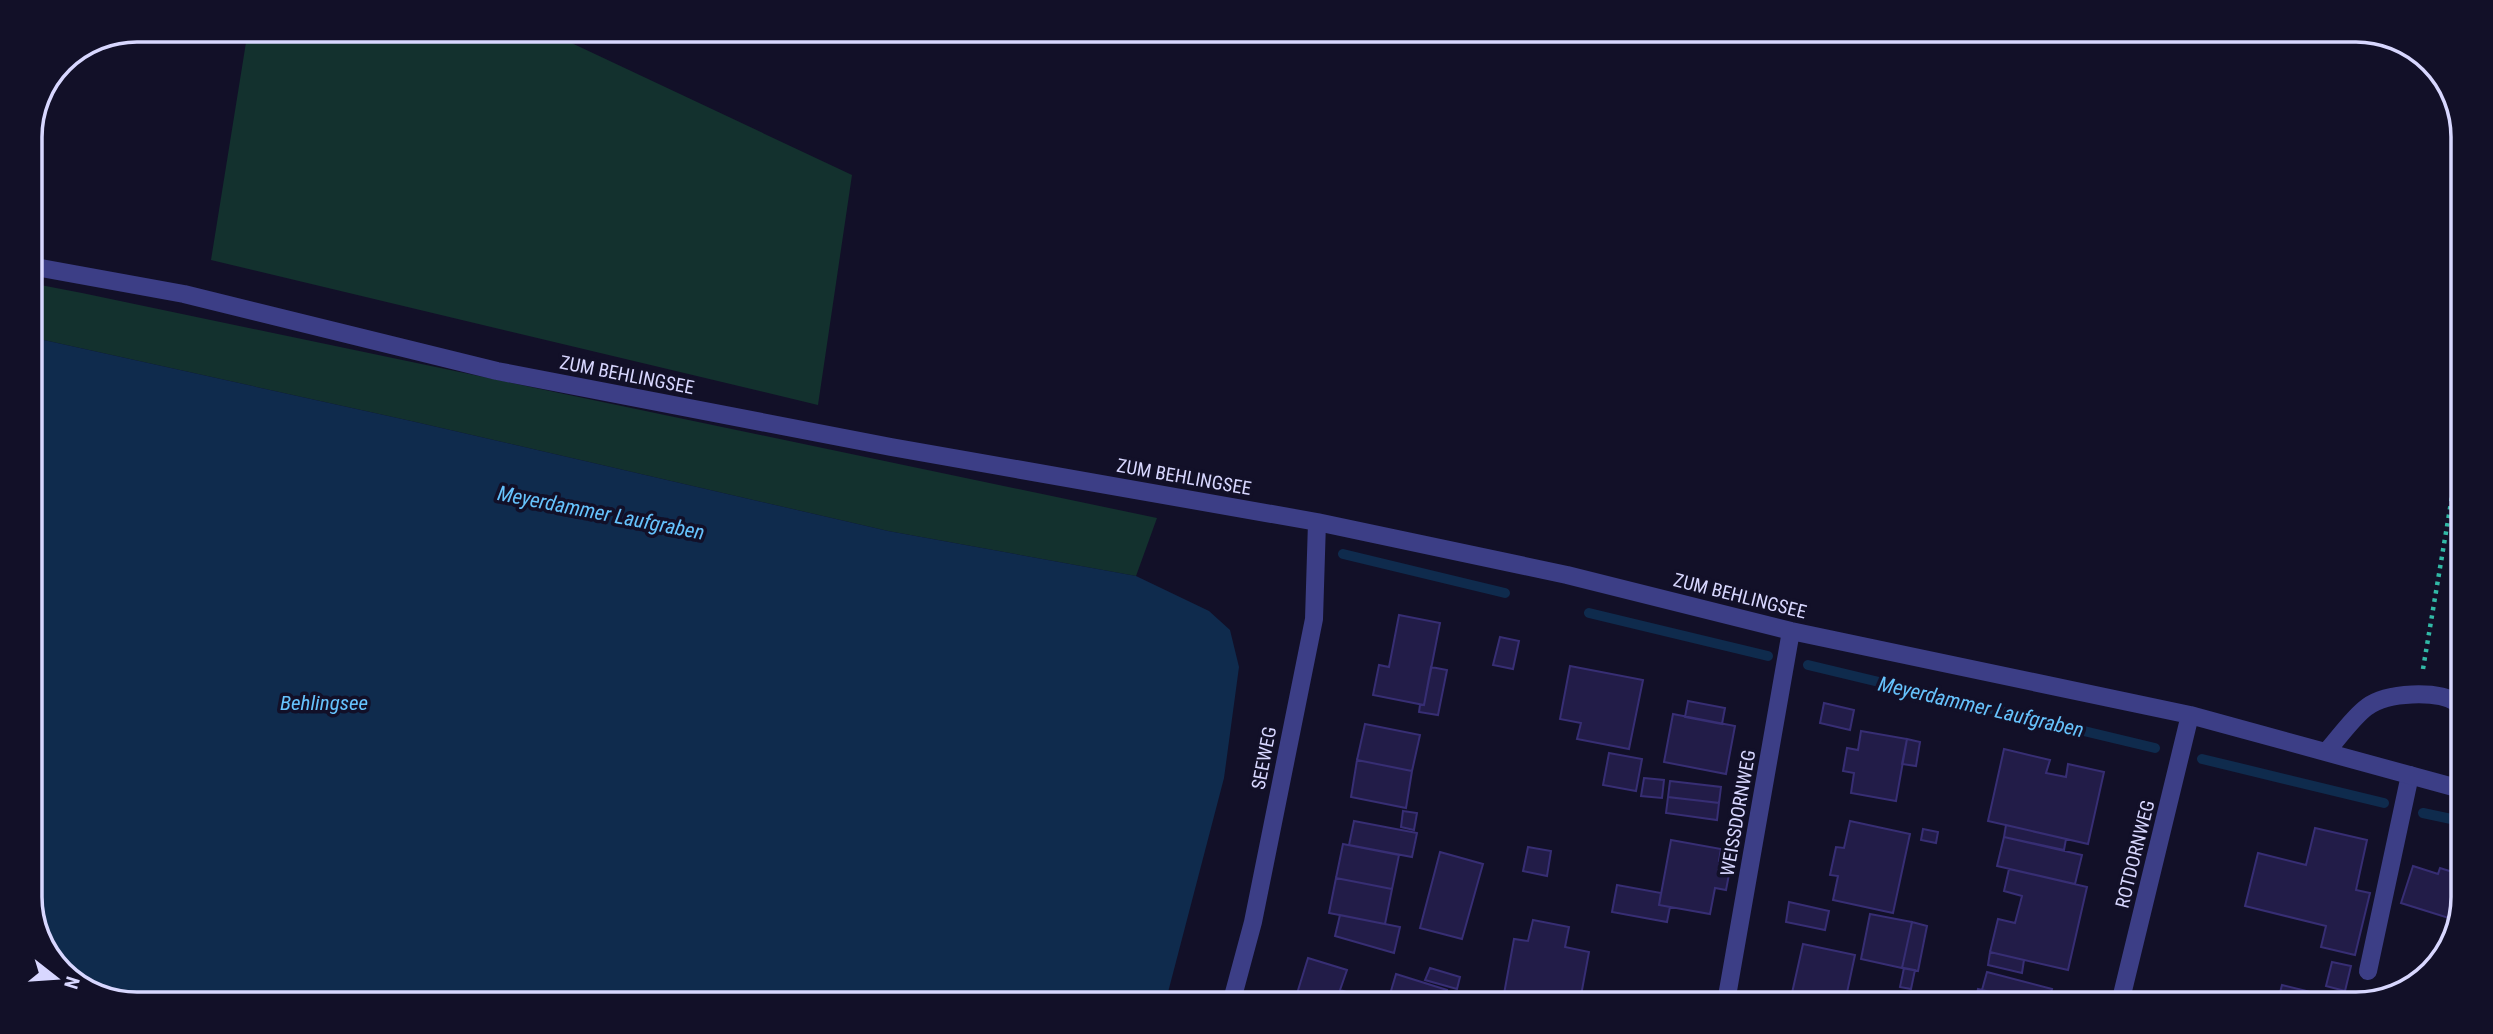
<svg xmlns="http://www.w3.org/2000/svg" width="2493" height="1034" viewBox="0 0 2493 1034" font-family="'Roboto Condensed',sans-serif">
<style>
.green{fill:#13312e}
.water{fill:#0f2b4d}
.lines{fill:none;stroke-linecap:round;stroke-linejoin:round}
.stream{stroke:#0f2b4d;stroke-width:10}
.building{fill:#221c48;stroke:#372e74;stroke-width:2}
.path{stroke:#31b9a6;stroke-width:4.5;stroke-dasharray:3.5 5;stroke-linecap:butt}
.service{stroke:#3c3e86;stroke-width:18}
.minor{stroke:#3c3e86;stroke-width:18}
.labels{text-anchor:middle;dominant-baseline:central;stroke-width:7;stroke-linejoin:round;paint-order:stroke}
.street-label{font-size:19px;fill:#d8d7ff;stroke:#121028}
.water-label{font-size:21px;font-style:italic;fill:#66c3fd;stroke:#121028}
.rim{fill:none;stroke:#d8d7ff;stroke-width:3.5}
</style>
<rect width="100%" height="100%" fill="#121028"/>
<path class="green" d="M248,30L546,31L852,175L818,405L211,260Z
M30,283L82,293L1157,518L1136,576L888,531L411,421L30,337Z"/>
<path class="water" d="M30,337L411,421L888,531L1136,576L1209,611L1230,630L1239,667L1224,778L1166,1000L96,996L52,962L30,904Z"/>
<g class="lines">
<path class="stream" d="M1343,554L1505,593
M1589,613L1768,656
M1808,665L2155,748
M2202,759L2384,803
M2423,813L2456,820"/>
</g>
<path class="building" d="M1399,615L1440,623L1424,705L1373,695L1379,665L1389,667Z
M1500,637L1519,641L1513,669L1493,665Z
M1570,666L1643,680L1629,749L1577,739L1581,723L1560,719Z
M1431,667L1447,670L1438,715L1419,712L1420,705H1424Z
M1688,701L1725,708L1722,724L1685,717Z
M1824,703L1854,710L1850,730L1820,723Z
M1673,714L1735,726L1726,774L1664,762Z
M1365,724L1420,735L1412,771L1357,760Z
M1861,731L1907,739L1896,801L1851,793L1854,773L1843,771L1847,748L1858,750Z
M1907,739L1920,742L1916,766L1902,764Z
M2004,749L2050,760L2046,773L2066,777L2068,764L2104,772L2088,844L1988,821Z
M1609,753L1642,759L1636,791L1603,785Z
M1357,760L1412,771L1406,808L1351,797Z
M1644,778L1664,780L1662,798L1641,796Z
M1670,781L1721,787L1719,803L1668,797Z
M1668,797L1719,803L1717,820L1666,813Z
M1403,811L1417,813L1414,830L1401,827Z
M1354,821L1417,833L1412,857L1349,845Z
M1850,821L1910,834L1893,913L1833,900L1838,876L1830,875L1836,847L1844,848Z
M2006,825L2066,839L2064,850L2004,837Z
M2315,828L2367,840L2356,890L2370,893L2355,955L2321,947L2326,926L2245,906L2258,853L2306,865Z
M1923,829L1938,832L1936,843L1921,840Z
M2004,837L2082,855L2075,884L1997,866Z
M1671,840L1721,849L1719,861L1731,864L1726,890L1715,888L1710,914L1659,905Z
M1343,844L1399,855L1392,889L1336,878Z
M1528,847L1551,851L1547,876L1523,871Z
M1440,852L1483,864L1462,939L1420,928Z
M2413,866L2438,874L2440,868L2456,873L2455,920L2401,903Z
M2009,869L2087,887L2068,970L1990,952L1998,919L2015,923L2022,896L2004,891Z
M1336,878L1392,889L1385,924L1329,913Z
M1617,885L1661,893L1659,905L1670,907L1667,922L1612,912Z
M1789,902L1829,911L1825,930L1786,922Z
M1870,914L1912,922L1902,968L1861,959Z
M1340,915L1400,927L1394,953L1335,936Z
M1533,920L1569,927L1565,947L1589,952L1580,1001H1544L1504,994L1514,939L1528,941Z
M1912,922L1927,926L1918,971L1902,968Z
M1803,944L1855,955L1845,1002H1790Z
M1990,952L2024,960L2022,973L1988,965Z
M1308,958L1347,970L1340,990L1375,1001L1295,1000Z
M2332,962L2351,966L2345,991L2326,986Z
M1430,968L1460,977L1457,989L1425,980Z
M1904,968L1915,970L1911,989L1900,987Z
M1987,972L2052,989L2048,1003H2033L1982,990Z
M1396,974L1447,990L1444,1001H1388Z
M2399,981L2415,986H2414L2395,992Z
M2282,985L2331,997L2329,1004H2277Z
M1978,989L1982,990L2033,1003H1975Z
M1452,992L1473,998L1472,1001H1449Z
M1596,994L1613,998L1612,1002H1594Z"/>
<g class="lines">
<path class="path" d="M2423,669L2460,449"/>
<path class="service" d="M2368,971L2410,775"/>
<path class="minor" d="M30,266L184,294L497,371L891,447L1317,522L1567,575L1791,631L2190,715L2457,788
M2326,752C2338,739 2353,717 2367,707C2387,692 2437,690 2458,703
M1232,1000L1253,922L1314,619L1317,522
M1726,1002L1791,631
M2120,1003L2190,715"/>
</g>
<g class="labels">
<g class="street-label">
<text transform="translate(627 375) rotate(11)">ZUM BEHLINGSEE</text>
<text transform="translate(1184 477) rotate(10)">ZUM BEHLINGSEE</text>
<text transform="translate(1740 596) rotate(14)">ZUM BEHLINGSEE</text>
<text transform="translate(1264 758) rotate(-79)">SEEWEG</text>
<text transform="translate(1738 813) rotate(-80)">WEISSDORNWEG</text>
<text transform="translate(2135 854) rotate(-76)">ROTDORNWEG</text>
</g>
<g class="water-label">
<text transform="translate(601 513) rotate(11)">Meyerdammer Laufgraben</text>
<text x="324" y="703">Behlingsee</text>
<text transform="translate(1981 707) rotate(13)">Meyerdammer Laufgraben</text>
</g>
</g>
<path d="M0 0H2493V1034H0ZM137 42H2356A95 95 0 0 1 2451 137V897A95 95 0 0 1 2356 992H137A95 95 0 0 1 42 897V137A95 95 0 0 1 137 42Z" fill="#121028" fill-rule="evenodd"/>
<path class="rim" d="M137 42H2356A95 95 0 0 1 2451 137V897A95 95 0 0 1 2356 992H137A95 95 0 0 1 42 897V137A95 95 0 0 1 137 42Z"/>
<g transform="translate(56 978) rotate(107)" stroke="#121028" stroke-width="5" paint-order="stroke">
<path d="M0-5L12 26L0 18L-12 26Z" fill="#d8d7ff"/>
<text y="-10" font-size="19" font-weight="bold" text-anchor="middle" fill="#d8d7ff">N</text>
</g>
</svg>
